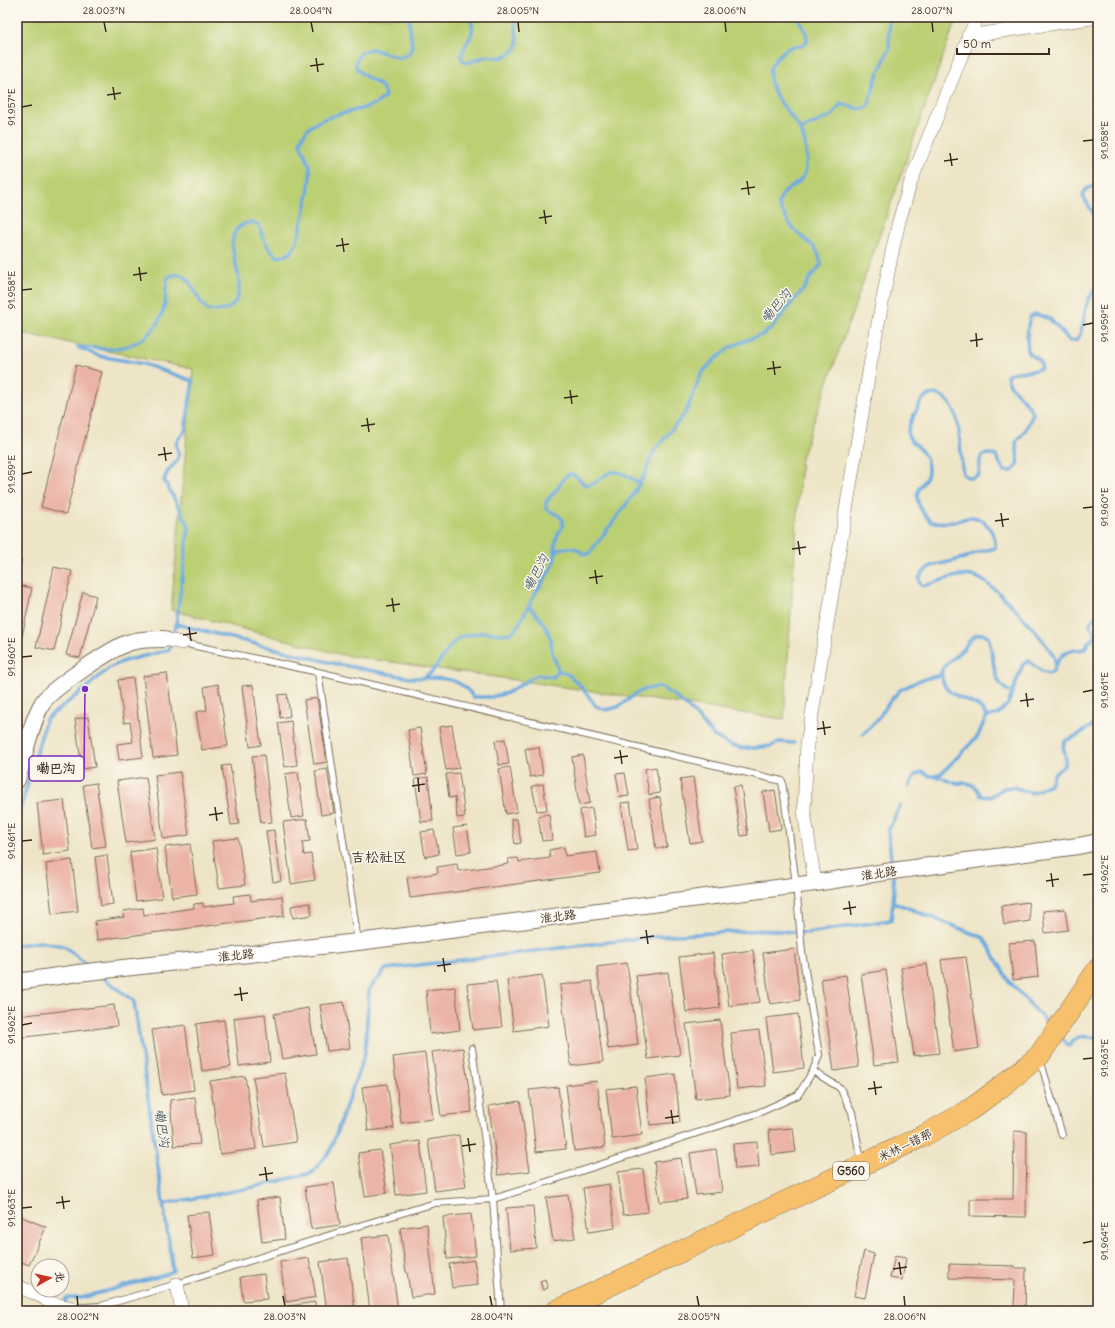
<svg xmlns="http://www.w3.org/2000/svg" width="1115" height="1328" viewBox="0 0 1115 1328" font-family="Delius,'LXGW WenKai TC',sans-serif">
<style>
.green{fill:#bbcf73;stroke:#7b7c48}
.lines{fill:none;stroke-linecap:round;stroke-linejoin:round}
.stream{stroke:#6caade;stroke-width:3.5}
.building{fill:#ebb4a7}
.service-casing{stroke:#7a6b59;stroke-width:8}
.minor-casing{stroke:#7a6b59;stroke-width:14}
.tertiary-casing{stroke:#7a6b59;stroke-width:18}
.trunk-casing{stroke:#7a6b59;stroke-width:22}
.service{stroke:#fff;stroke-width:6}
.minor{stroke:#fff;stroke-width:13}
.tertiary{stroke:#fff;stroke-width:16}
.trunk{stroke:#f7c06c;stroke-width:21}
.ticks{fill:none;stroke:#3b2a1e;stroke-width:1.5}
.labels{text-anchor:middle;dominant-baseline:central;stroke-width:3;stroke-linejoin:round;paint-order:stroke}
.shield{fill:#fbf7ec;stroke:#75685c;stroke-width:1}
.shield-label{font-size:11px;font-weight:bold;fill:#3b2a1e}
.street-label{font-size:12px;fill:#3b2a1e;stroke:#fbf7ec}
.water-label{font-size:13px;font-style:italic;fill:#4c5761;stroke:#fbf7ec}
.quarter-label{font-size:14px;fill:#3b2a1e;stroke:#fbf7ec}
.leader{fill:none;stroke:#7b2cbf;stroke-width:1.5}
.callout-dot{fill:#7b2cbf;stroke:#fbf7ec;stroke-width:1.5}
.callout{fill:#fbf7ec;stroke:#7b2cbf;stroke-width:1.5}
.callout-label{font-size:13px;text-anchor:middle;font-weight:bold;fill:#3b2a1e}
.neatline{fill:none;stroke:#3b2a1e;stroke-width:1.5}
.ticks-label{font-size:10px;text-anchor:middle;fill:#3b2a1e}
</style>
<rect width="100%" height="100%" fill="#fbf7ec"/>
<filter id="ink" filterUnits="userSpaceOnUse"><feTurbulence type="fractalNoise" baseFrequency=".025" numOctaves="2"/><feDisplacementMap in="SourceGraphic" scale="8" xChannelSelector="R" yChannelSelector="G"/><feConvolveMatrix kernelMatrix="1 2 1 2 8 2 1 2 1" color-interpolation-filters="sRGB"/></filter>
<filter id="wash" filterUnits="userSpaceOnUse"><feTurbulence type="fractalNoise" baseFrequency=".012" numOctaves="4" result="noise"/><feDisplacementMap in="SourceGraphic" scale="16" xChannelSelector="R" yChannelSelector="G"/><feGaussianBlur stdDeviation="0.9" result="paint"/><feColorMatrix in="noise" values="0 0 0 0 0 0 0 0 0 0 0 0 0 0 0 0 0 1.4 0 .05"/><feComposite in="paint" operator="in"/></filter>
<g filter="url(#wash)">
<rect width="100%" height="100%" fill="#eee5c7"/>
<path class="green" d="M17,17H958L953,28L801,458L784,719L343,655L171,610L193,369L17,332Z"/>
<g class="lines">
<path class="stream" d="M468,17C481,33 462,43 461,58L467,63L487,56L500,58L508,55L515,50L518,44L514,17
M800,130L833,115L841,104C852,106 856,111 868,107L876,79L889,49V17
M1098,187C1090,186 1085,187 1083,196L1095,216L1098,225
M78,347C88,347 99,349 109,349C136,348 157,334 164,308C167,298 164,288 168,277C187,268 191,286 199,299C201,303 204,306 207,310C231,314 241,303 239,279C237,262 222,232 245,224C251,221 254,222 259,225C262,238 267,248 277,257C282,256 287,256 291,252C300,244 311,183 310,170C309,160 304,153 300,144C305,116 345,115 367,107C374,104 380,103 385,96C384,93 384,90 382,87C376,80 353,74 356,61C357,58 360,55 361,52L372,49L400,58L409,54L412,47L409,19L408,17
M555,554C554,543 556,535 563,526V520L558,515L546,509V502L557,489L565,477L571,474L576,476L585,485C600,486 604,469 617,472C625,473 633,480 640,483
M176,624L336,664L411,678H423L432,672L452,644L460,637L483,632L503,634L511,633L518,626L535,594L554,564L555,554L559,549C569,547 576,546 583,554H589L631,498L645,474L650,460L655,450L686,412L701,374L711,363L729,348L742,342L764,334L773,327L793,301L804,289L810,278L821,265C818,242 805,243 792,227C787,221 783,213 779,206C779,203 780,200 781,197C788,184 804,186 806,168C808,157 805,139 800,129C788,109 768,95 770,70C771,63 783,50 789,48C793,46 797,47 801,46C814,41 802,24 797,17
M1056,665C1060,656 1066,650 1077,650C1081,650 1083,650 1086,648L1088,642L1093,639L1096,635L1090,626L1091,621L1096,616L1098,617
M558,670L569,675L579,684L596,706L606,710L618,707L637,693L646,689L660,687L673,695L691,710L714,736L728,744L741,748H754L771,746L780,742L794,743
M424,678C444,678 462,678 473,697H491L507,693L537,675L554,677L558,670C557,664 554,659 552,652C551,648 552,644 551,640C548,626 538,616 529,606
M986,717C983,699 950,702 943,682C942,678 941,673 942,670C946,662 958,655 964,648C968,643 970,638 976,635C981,633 984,634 988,636C995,655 990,686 1013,693
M863,734L878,719L890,701L900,690L920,680L941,675
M936,777C943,778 948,781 955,783C958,784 961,783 965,783C973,783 978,789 981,796L990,797L1004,788L1013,787L1032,793L1050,784L1054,774L1064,766L1066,759L1063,746L1065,741L1076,736L1098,722
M909,786L915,775L923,772L929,776H935L941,774L978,736L986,717L998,714L1008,704L1023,664L1029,661L1041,671L1048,674L1053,672C1055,667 1056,662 1054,657C1046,640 991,579 973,576C957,573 938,582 923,586L920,584L919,578L923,572L931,566L953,561L967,557L978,552L995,548C997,536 986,518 972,517C966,517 960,521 954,522C946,523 938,522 931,522C922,513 912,500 920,487C924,482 929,476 928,468C928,459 923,451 916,445C913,442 909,440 908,435C907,429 911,421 914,415C917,410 919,403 923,399C935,388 948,398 954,410C961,424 960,457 963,474C969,479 972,479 979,475L980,460L983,455L989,454L996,456L1004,471H1012L1017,466L1018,458L1016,442L1025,431L1033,414C1027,398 1009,391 1007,376C1017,368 1028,375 1041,368C1042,358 1034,358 1028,353C1027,340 1026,330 1030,317L1035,314L1050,319L1070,341L1077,340C1085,328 1083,314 1088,300C1091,294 1096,290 1098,284
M17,822L46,719L85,689L109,668L124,661L169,650L176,624L189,526L164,480L168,471L177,461L179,454L176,445L178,439L185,431L193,381L144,364L99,356L79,348
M892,867L888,831L900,806
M893,902L984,938L1009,981L1050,1026
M17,945L40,942L64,946L90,967
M1060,1036L1069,1046C1079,1032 1084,1037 1098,1038
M163,1204L250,1188L312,1173L330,1151L365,1053L369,989L386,969L659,936L767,930L807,933L891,920L894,891L893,875
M65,1303L66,1298H81L161,1276L173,1271L134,1001L101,976"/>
</g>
<g id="blocks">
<path class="building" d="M76,365L102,372L66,514L41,507Z
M17,559L21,560L18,577H17Z
M54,567L72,571L54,651L36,647Z
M17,585L32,588L18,656L17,655Z
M83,592L96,596L80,658L66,655Z
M167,673L177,755L153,758L143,676Z
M133,678L143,757L119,760L117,744L133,742L130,722L124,723L118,680Z
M218,684L228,746L202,750L196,712L207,710L204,687Z
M253,685L261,745L250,747L242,686Z
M287,694L290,716L280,718L278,695Z
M317,698L327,762L314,764L304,700Z
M88,717L95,767L82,769L75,719Z
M291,721L297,765L285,767L278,723Z
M452,725L459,768L446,770L439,727Z
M420,728L427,774L414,776L408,730Z
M505,739L509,764L499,765L495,741Z
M539,747L543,775L530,777L525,749Z
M264,755L272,822L261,823L252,756Z
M583,755L590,803L579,805L572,757Z
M230,765L239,824L231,825L222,766Z
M510,767L517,812L506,814L499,769Z
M656,767L660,793L649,795L645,769Z
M327,769L334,813L321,815L315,771Z
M180,772L189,835L163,839L155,775Z
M298,772L304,816L291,818L285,774Z
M459,773L465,817L457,818L455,797L449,798L446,774Z
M625,773L629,796L620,797L616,774Z
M146,777L155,839L126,843L117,781Z
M428,777L433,821L421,822L415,779Z
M693,777L702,841L690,843L680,779Z
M96,783L106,846L92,848L83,785Z
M543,784L547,810L537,811L532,786Z
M741,786L748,835L741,836L733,787Z
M775,790L781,829L769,831L763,792Z
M660,797L667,847L656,849L649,799Z
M64,800L70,851L43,855L37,803Z
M630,802L637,850L628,851L621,803Z
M592,808L596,835L584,837L580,810Z
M549,814L552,840L542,841L538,816Z
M307,819L310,841L302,842L304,855L311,854L315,880L291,884L283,822Z
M511,819H517L521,843L515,844Z
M467,826L471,852L457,854L453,828Z
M274,830L281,881L273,882L266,831Z
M434,830L439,854L425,857L421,832Z
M238,838L245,885L219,888L212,841Z
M190,844L197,894L172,897L165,847Z
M564,847L565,856L597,852L600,873L410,898L407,878L438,873L437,867L457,864L458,871L509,864L508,859L518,858L519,862L550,858L549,850Z
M156,848L162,898L136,901L130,852Z
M107,855L113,904L101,906L95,857Z
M72,860L78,911L52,914L46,864Z
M250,894L251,901L282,896L284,916L97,940L95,921L124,917L123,911L143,908L144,915L194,908V904L203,903V907L234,903L233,896Z
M1028,902L1030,921L1004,925L1001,906Z
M310,903L312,915L293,918L291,906Z
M1065,909L1068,930L1045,933L1043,911Z
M1035,941L1038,977L1013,980L1009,943Z
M794,949L800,1000L770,1004L763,953Z
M753,950L760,1002L729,1006L722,954Z
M713,953L720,1008L686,1012L679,957Z
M966,957L979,1048L954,1052L941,960Z
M627,963L638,1045L608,1049L597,967Z
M927,964L939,1053L914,1056L901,968Z
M886,970L899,1062L874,1065L861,974Z
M668,972L680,1055L648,1059L636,976Z
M542,975L549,1026L514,1031L507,980Z
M846,975L859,1067L834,1071L821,979Z
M496,981L502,1027L473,1030L467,984Z
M592,981L603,1062L571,1066L560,985Z
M455,987L460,1030L430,1034L426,990Z
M344,1002L350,1048L327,1051L320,1005Z
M114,1005L117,1026L17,1038V1016Z
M308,1008L316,1054L282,1059L274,1014Z
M265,1014L270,1062L239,1066L234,1018Z
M798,1014L804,1068L773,1072L766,1018Z
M224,1020L231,1067L202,1071L196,1024Z
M720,1020L730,1095L696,1099L686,1024Z
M185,1025L194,1090L162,1095L152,1030Z
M759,1030L766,1086L737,1089L731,1033Z
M463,1048L472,1112L441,1116L432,1052Z
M425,1053L433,1119L401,1123L393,1057Z
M285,1073L296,1142L264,1147L253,1077Z
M675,1074L680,1122L650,1125L645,1078Z
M245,1076L256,1149L220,1154L210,1081Z
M597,1081L605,1147L574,1151L566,1085Z
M387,1084L394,1128L368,1131L362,1087Z
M636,1086L642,1135L612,1139L606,1089Z
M558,1087L566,1149L536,1152L529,1090Z
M195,1097L200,1144L174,1146L170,1100Z
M520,1101L530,1171L498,1175L489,1106Z
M793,1128L796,1152L771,1155L769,1130Z
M1014,1131L1027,1132L1026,1217L970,1216V1199H1013Z
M459,1135L466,1187L435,1191L428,1140Z
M420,1141L426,1191L396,1195L390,1145Z
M757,1142L759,1167L735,1169L733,1144Z
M716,1149L722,1192L696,1195L690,1153Z
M380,1150L387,1193L365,1196L358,1153Z
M681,1158L687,1199L660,1202L654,1162Z
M643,1169L648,1212L623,1215L618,1172Z
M334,1183L340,1225L311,1229L305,1187Z
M609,1184L615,1228L589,1232L583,1188Z
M568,1195L575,1238L553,1241L546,1198Z
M280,1197L285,1239L262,1242L257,1200Z
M533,1206L536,1248L510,1250L506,1208Z
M209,1212L215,1255L193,1258L187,1215Z
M471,1214L476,1256L447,1259L443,1217Z
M17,1215L46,1227L29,1265L17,1260Z
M427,1224L435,1294L411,1297L407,1272H406L400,1228Z
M388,1235L398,1311H370L361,1238Z
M864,1251L874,1254L865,1298L854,1296Z
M895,1256L906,1258L902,1280L890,1278Z
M309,1258L316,1297L286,1302L280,1262Z
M348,1258L355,1311H327L320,1262Z
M474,1260L478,1285L452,1288L449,1264Z
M949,1264L1015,1266V1268H1026L1025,1311H1014L1015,1280L949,1278Z
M264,1274L267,1299L243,1301L240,1277Z
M545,1279L548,1288L543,1290L540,1281Z
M315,1302L316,1311H288V1306Z"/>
</g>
</g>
<g filter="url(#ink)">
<use href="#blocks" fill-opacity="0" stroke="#7a6b59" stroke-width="1"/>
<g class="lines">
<defs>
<path id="service" d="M318,672L358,942
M472,1048L493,1199L501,1311
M1040,1059L1062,1135
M813,1071L840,1088L852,1112L861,1161
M72,1308L101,1306L177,1284L349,1229L435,1203L493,1199L572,1174L758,1113L798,1095L813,1071L819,1055L802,952L796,884L782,781L318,672L182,643"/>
<path id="minor" d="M968,36L1098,17
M164,639L182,643
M815,883L804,811L807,744L871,360L891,257L899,221L911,181L977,17
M177,1284L182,1311
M17,1286L41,1296L51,1303L72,1308"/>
<path id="tertiary" d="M17,780C24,757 31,722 43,702C52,688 109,651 125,644C136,639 152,639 164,639
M17,982L78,973L358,942L815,883L885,872L1078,846L1098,842"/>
<path id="trunk" d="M556,1311L923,1136L968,1111L1001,1087L1039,1056L1098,969"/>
</defs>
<use href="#service" class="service-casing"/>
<use href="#minor" class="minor-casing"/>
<use href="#tertiary" class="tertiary-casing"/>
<use href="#trunk" class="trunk-casing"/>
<use href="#service" class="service"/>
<use href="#minor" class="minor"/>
<use href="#tertiary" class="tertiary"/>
<use href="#trunk" class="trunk"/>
</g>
</g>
<path class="ticks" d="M104,22L106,32M311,22L313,32M518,22L519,32M725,22L726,32M932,22L933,32M316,58L318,72M310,66L324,64M113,87L115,100M107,95L121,93M22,107L32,105M1083,141L1093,140M950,153L952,166M944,161L958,159M747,181L749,195M741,189L755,187M544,210L546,224M539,218L552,216M342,238L344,252M336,246L349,244M139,267L141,281M133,275L147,273M22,290L32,289M1083,325L1093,323M976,333L977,347M970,341L983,339M773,361L775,375M767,369L781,367M570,390L572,404M564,398L578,396M367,418L369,432M361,426L375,424M164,447L166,461M158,455L172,453M22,474L32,472M1083,508L1093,507M1001,513L1003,527M995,521L1009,519M798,541L800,555M792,549L806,547M595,570L597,584M589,578L603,576M392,598L394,612M386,606L400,604M189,627L191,641M183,635L197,633M22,657L32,656M1083,692L1093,690M1026,693L1028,707M1020,701L1034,699M823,721L825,735M817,729L831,727M620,750L622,764M614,758L628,756M418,778L419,792M412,786L425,784M215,807L217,821M209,815L223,813M22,841L32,840M1051,873L1053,887M1083,875L1093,874M1046,881L1059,879M849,901L851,915M843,909L856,907M646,930L648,944M640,938L654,936M443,958L445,972M437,966L451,964M240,987L242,1001M234,995L248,993M22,1025L32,1023M1083,1059L1093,1058M874,1081L876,1095M868,1089L882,1087M671,1110L673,1124M665,1118L679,1116M468,1138L470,1152M462,1146L476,1144M265,1167L267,1181M259,1175L273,1173M62,1196L64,1209M56,1203L70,1201M22,1208L32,1207M1083,1243L1093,1241M899,1262L901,1275M893,1269L907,1267M77,1296L78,1306M283,1296L285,1306M490,1296L492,1306M697,1296L699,1306M904,1296L905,1306"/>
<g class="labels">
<rect class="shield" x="833" y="1162" width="36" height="18" rx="3"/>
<g class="shield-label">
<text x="851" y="1171">G560</text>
</g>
<g class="street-label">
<text transform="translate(879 873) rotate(-8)">淮北路</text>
<text transform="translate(558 916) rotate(-7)">淮北路</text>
<text transform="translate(236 955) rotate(-6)">淮北路</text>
<text transform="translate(905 1145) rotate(-26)">米林—错那</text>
</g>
<g class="water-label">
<text transform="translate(776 306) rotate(-50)">嘞巴沟</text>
<text transform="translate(536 573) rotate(-62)">嘞巴沟</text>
<text transform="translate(162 1128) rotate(82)">嘞巴沟</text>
</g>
<g class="quarter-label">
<text x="379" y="857">吉松社区</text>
</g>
</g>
<path class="leader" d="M85 689L84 768"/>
<circle class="callout-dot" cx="85" cy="689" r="4"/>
<rect class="callout" x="29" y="756" width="55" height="25" rx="4"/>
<g class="callout-label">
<text x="56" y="773">嘞巴沟</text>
</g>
<rect width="1115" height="1328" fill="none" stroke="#fbf7ec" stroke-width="44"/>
<g transform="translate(50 1278) rotate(82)"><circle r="19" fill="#fbf7ec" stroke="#aea59a"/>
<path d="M0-3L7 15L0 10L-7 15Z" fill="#c8321e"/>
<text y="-6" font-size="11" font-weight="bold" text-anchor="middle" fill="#3b2a1e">北</text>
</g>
<path d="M957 48v6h92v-6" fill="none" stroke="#3b2a1e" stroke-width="2"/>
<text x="963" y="48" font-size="12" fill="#3b2a1e" stroke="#fbf7ec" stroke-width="3" paint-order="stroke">50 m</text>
<rect x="22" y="22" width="1071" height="1284" class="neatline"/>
<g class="ticks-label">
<text x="104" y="14">28.003°N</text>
<text x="311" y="14">28.004°N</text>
<text x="518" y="14">28.005°N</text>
<text x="725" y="14">28.006°N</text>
<text x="932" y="14">28.007°N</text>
<text transform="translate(11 107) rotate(-90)" y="4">91.957°E</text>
<text transform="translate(1104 140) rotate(-90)" y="4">91.958°E</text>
<text transform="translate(11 290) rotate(-90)" y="4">91.958°E</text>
<text transform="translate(1104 323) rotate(-90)" y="4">91.959°E</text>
<text transform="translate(11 474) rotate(-90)" y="4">91.959°E</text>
<text transform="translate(1104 507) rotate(-90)" y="4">91.960°E</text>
<text transform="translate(11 657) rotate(-90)" y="4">91.960°E</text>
<text transform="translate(1104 690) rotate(-90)" y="4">91.961°E</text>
<text transform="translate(11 841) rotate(-90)" y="4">91.961°E</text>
<text transform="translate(1104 874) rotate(-90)" y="4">91.962°E</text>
<text transform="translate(11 1025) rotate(-90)" y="4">91.962°E</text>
<text transform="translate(1104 1058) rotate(-90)" y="4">91.963°E</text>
<text transform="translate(11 1208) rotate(-90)" y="4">91.963°E</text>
<text transform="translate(1104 1241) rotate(-90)" y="4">91.964°E</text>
<text x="78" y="1320">28.002°N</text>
<text x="285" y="1320">28.003°N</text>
<text x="492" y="1320">28.004°N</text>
<text x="699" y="1320">28.005°N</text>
<text x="905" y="1320">28.006°N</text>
</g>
</svg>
